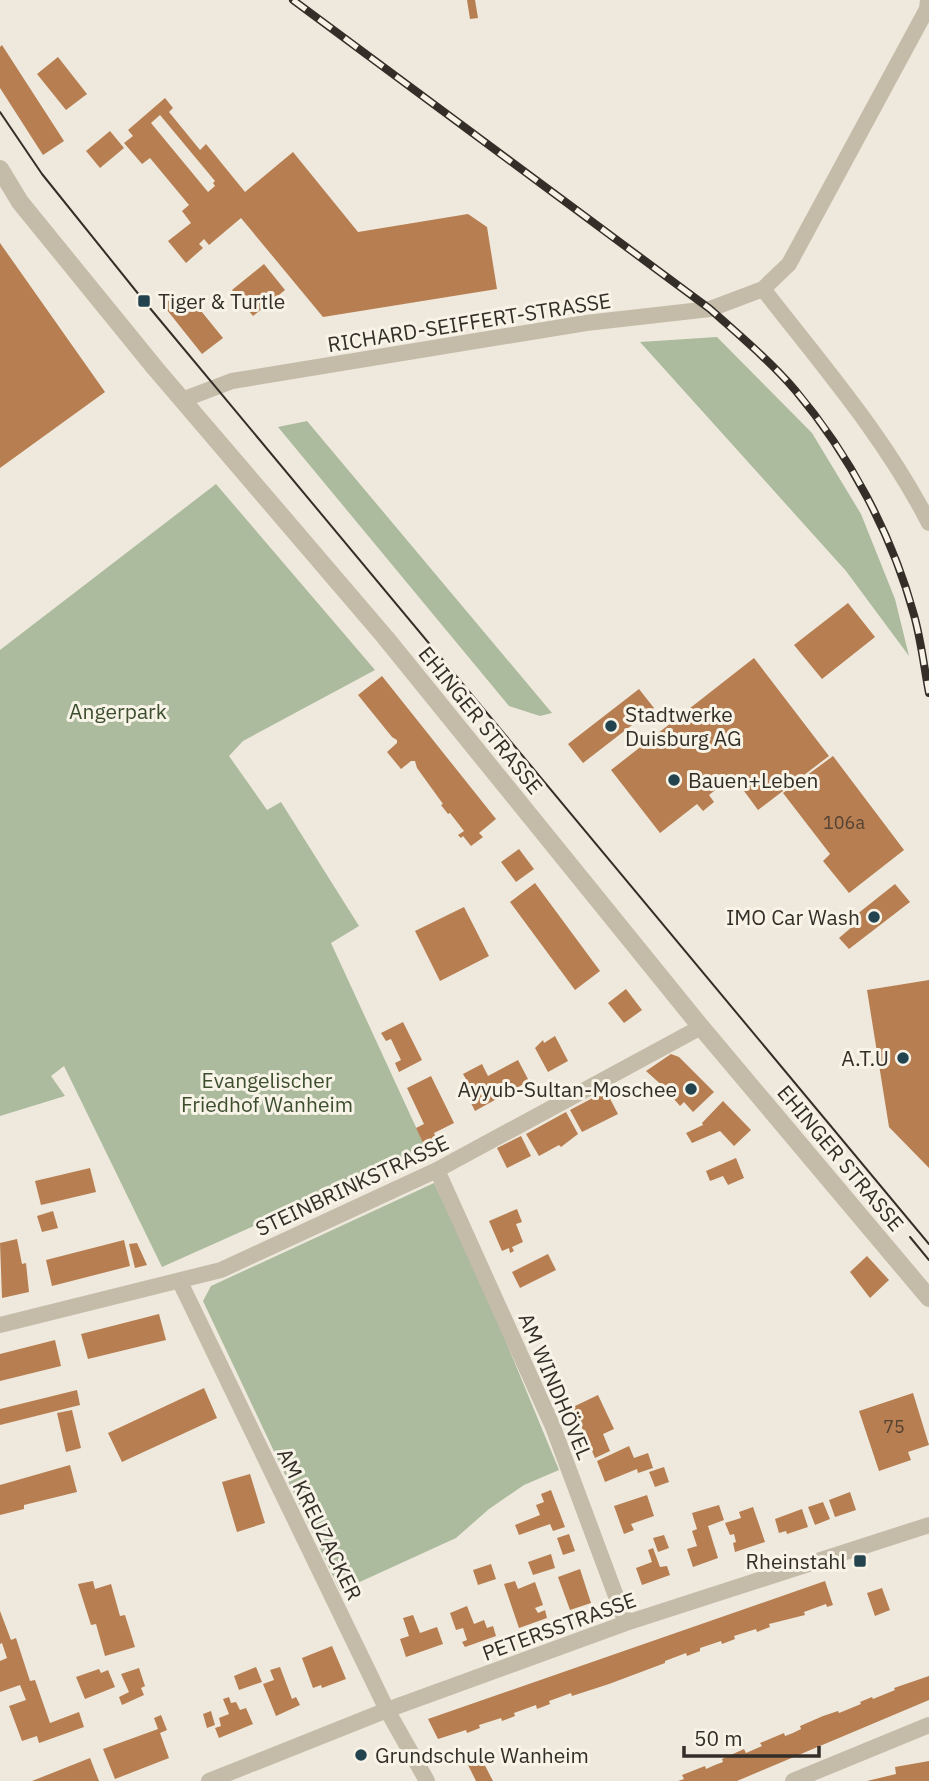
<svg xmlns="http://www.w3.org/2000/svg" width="929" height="1781" viewBox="0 0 929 1781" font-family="'IBM Plex Sans',sans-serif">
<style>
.green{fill:#acbb9e}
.building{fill:#b77e51;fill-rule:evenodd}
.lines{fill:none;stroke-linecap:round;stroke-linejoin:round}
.minor{stroke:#c5bba9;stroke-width:16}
.tertiary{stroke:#c5bba9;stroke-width:18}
.tram{stroke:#332e28;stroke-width:2}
.rail-casing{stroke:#332e28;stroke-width:8}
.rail{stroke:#f7f3e7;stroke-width:5;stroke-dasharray:16;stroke-linecap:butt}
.poi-dot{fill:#23444f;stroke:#f7f3e7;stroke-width:2.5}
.labels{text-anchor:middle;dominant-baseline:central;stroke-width:6;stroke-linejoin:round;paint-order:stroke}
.number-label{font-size:18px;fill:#544232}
.poi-label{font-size:21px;fill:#332e28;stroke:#f7f3e7;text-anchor:start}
.street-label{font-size:21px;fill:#332e28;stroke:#f7f3e7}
.park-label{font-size:21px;fill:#3d4e2f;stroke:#f7f3e7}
</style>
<rect width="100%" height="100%" fill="#eee9dc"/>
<path class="green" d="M717,337L812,433L861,514L895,599L909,656L846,571L640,342Z
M307,421L552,713L540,716L509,706L278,427Z
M216,484L375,670L243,741L229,756L267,810L281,802L359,926L331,943L426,1149L162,1267L64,1066L51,1076L65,1096L0,1116V650Z
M434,1183L483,1286L559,1470L524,1485L489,1509L456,1538L340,1591L203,1301L211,1286Z"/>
<path class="building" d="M467,0H475L478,18L470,19Z
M2,45L64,141L43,155L0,88V47Z
M58,57L87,94L66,110L37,74Z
M165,98L173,108L169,112L200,150L206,144L245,192L293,152L358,232L468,214L487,227L497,289L323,317L241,218L209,245L204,239L199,244L203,248L186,263L168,241L191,223L182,211L189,205L150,158L142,164L124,143L133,136L128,130ZM160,115L215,181L213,183L215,186L208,192L151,123Z
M110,131L124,148L100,168L86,151Z
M0,243L105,392L0,468Z
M264,264L285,290L253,316L232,290Z
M172,298L181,310L193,301L223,338L202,354L163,305Z
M848,603L875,637L822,679L794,645Z
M754,658L829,756L758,810L733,776L709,795L714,802L703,811L697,804L660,833L611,770Z
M382,676L496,819L479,833L483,837L471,846L463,836L461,838L458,835L464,831L450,813L448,814L441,805L443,804L417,768L415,761H411L401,769L387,752L397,743V740L392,737L358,695Z
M639,689L654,708L583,763L568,744Z
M833,756L904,850L849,893L823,861L830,854L783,793Z
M519,849L534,869L516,882L501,862Z
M535,883L600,971L575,990L510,902Z
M895,884L910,902L849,949L839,938L860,920L856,915Z
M464,907L489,956L440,981L415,931Z
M929,980V1168L889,1127L867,990Z
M626,989L642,1010L624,1023L608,1003Z
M403,1022L422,1060L399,1072L395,1063L401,1060L391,1039L386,1041L381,1033Z
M555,1036L568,1061L548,1072L535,1048L543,1040L544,1043Z
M671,1054L679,1057L714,1092L693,1112L684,1102L680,1106L674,1099L678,1096L668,1086L666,1089L646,1071Z
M518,1060L529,1081L475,1111L464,1089L470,1086L463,1074L482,1064L488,1076Z
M431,1076L454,1123L434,1133L438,1143L426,1149L416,1128L424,1124L407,1088Z
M606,1091L618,1114L582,1132L570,1110Z
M723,1101L751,1130L734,1146L720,1131L692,1143L686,1133L703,1125L702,1123Z
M566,1112L578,1134L561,1147L559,1145L539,1156L526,1134Z
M521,1136L531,1156L507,1168L497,1148Z
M736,1158L744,1178L728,1185L723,1176L710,1181L706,1171Z
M90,1168L96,1192L41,1205L35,1181Z
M517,1209L522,1222L516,1224L523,1242L512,1247L514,1251L510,1253L509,1248L502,1251L489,1221Z
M53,1211L58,1228L42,1232L37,1216Z
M17,1239L22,1264L26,1263L29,1292L2,1298L0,1243Z
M124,1240L130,1266L52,1286L46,1260Z
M137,1243L147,1265L135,1268L129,1244Z
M548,1254L556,1270L520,1288L512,1272Z
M867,1256L889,1280L870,1298L850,1272Z
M159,1314L166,1340L88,1359L81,1334Z
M55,1340L61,1366L0,1381V1354Z
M204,1388L217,1418L122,1462L108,1433Z
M77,1390L80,1405L0,1425V1409Z
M913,1393L929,1445L908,1452L911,1460L879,1471L859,1411Z
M598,1395L614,1429L603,1434L610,1451L595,1458L573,1407Z
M72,1410L81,1448L66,1452L57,1413Z
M629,1446L634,1458L648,1453L653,1468L638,1473L637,1469L605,1482L597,1461Z
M70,1465L77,1492L24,1505V1509L0,1515V1485Z
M664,1467L669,1482L655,1487L649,1472Z
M250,1474L265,1523L237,1532L222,1482Z
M551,1490L565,1527L553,1531L550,1524L519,1535L515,1525L540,1515L536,1505L544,1502L541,1494Z
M850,1492L856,1510L835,1517L829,1500Z
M647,1495L654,1516L631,1524L634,1530L624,1534L614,1506Z
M823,1502L830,1519L815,1525L808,1507Z
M719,1505L724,1520L708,1526L718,1558L693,1567L687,1549L697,1546L692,1531L697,1529L692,1513Z
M753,1507L765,1542L735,1552L733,1543L736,1542L734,1534L730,1535L725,1523L741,1518L739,1512Z
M802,1509L808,1527L787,1534L786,1531L779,1533L775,1519Z
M569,1534L575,1551L563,1555L557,1538Z
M664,1535L669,1548L658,1552L653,1538Z
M653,1548L660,1567L667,1566L670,1575L642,1585L636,1568L652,1562L648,1550Z
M551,1554L555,1568L533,1575L528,1562Z
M491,1564L496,1579L478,1585L473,1570Z
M580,1569L591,1603L570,1610L558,1577Z
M93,1581L95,1589L111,1584L120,1616L125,1615L135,1647L105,1656L96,1624L91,1625L78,1584Z
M515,1581L518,1589L535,1582L543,1605L535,1608L538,1613L545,1610L547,1618L519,1628L504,1584Z
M825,1581L833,1605L827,1607L826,1604L804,1612L805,1615L769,1624L770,1627L757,1632L756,1629L734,1636L735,1639L722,1644L721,1641L700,1648V1651L687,1656L686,1653L665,1661V1663L609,1684L572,1696L571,1693L549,1701L550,1704L537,1709L536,1705L514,1713L515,1716L502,1721L501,1718L479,1725L480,1728L467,1733L466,1730L438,1739L428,1719Z
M882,1588L890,1610L875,1616L867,1593Z
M467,1606L474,1624L484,1620L487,1628L493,1626L496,1636L465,1647L462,1642L467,1640L463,1628L456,1630L450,1613Z
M0,1611L11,1640L16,1638L30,1681L35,1680L50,1723L79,1712L84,1727L39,1743L37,1736L22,1741L9,1706L26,1700L20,1685L0,1692V1661L7,1658L2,1643L0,1644Z
M413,1615L420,1633L437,1627L443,1644L406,1657L400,1639L409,1636L403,1618Z
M332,1646L346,1679L322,1688L321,1685L313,1688L302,1658Z
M256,1667L262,1682L239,1690L234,1676Z
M280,1667L292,1699L296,1697L300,1705L276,1716L263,1684L274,1680L270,1670Z
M139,1668L145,1686L141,1688L144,1695L122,1705L119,1697L129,1692L121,1674Z
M99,1669L101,1673L108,1670L115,1687L85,1699L76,1677Z
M929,1676V1700L763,1770L737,1781H678L684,1779L682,1775L705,1766L706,1769L715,1765L723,1762L722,1759L744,1749L746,1753L762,1746L760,1743L784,1733L785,1736L793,1733L801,1729L800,1726L823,1716L838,1711L839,1713L861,1704L860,1702L872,1697L873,1699L895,1690L894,1688Z
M229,1697L231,1703L236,1702L240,1710L246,1708L253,1724L219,1738L215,1728L221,1726L219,1718L229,1714L223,1699Z
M211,1711L215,1725L207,1728L203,1714Z
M161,1715L167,1730L160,1733L169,1758L115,1779L103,1749L158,1729L154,1718Z
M480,1756L493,1781H476L467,1763Z
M90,1758L99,1781H32Z
M929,1761V1781H867L896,1774L895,1767Z"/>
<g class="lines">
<path class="minor" d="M763,289C822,365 885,437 929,523
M182,400L232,381L586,323L710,309L763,289L789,264L927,9L928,0
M437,1170L553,1427L626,1623
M180,1282L387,1710L427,1781
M0,1325L221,1270L437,1170L701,1027
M209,1781L387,1710L626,1623L929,1525
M793,1781L929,1725"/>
<path class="tertiary" d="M0,169L20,202L155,368L385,637L701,1027L929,1298"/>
<path class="tram" d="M0,112L42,174L144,301L929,1244
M910,1237L929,1260"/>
<defs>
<path id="rail" d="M293,0L710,309C739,335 769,360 795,390C849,454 892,534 914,615C921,640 924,667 929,693"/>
</defs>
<use href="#rail" class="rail-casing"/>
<use href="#rail" class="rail"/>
</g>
<g class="poi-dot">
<rect x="137" y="294" width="14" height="14" rx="3.5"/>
<circle cx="611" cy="726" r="7"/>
<circle cx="674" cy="780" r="7"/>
<circle cx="874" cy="917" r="7"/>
<circle cx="903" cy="1058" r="7"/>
<circle cx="691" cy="1089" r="7"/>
<rect x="853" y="1554" width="14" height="14" rx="3.5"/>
<circle cx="361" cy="1755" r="7"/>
</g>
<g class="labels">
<g class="number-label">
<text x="844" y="822">106a</text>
<text x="894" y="1426">75</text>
</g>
<g class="poi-label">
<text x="158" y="301">Tiger &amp; Turtle</text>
<text x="625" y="714">Stadtwerke<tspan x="625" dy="24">Duisburg AG</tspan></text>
<text x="688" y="780">Bauen+Leben</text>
<text x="860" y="917" text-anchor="end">IMO Car Wash</text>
<text x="889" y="1058" text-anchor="end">A.T.U</text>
<text x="677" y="1089" text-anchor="end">Ayyub-Sultan-Moschee</text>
<text x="846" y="1561" text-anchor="end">Rheinstahl</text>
<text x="375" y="1755">Grundschule Wanheim</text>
</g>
<g class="street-label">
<text transform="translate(469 322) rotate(-9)">RICHARD-SEIFFERT-STRASSE</text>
<text transform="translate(481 720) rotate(51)">EHINGER STRASSE</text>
<text transform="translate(841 1158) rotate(50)">EHINGER STRASSE</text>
<text transform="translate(352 1185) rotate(-25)">STEINBRINKSTRASSE</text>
<text transform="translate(556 1386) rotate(67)">AM WINDHÖVEL</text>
<text transform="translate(320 1524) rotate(64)">AM KREUZACKER</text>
<text transform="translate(559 1626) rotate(-20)">PETERSSTRASSE</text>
</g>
<g class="park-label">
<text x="118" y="711">Angerpark</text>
<text x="267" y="1080">Evangelischer<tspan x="267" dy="24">Friedhof Wanheim</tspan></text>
</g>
</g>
<path d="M684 1746v10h135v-10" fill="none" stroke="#332e28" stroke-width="3.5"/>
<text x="694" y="1746" font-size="21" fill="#332e28" stroke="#f7f3e7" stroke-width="5" paint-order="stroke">50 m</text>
</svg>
